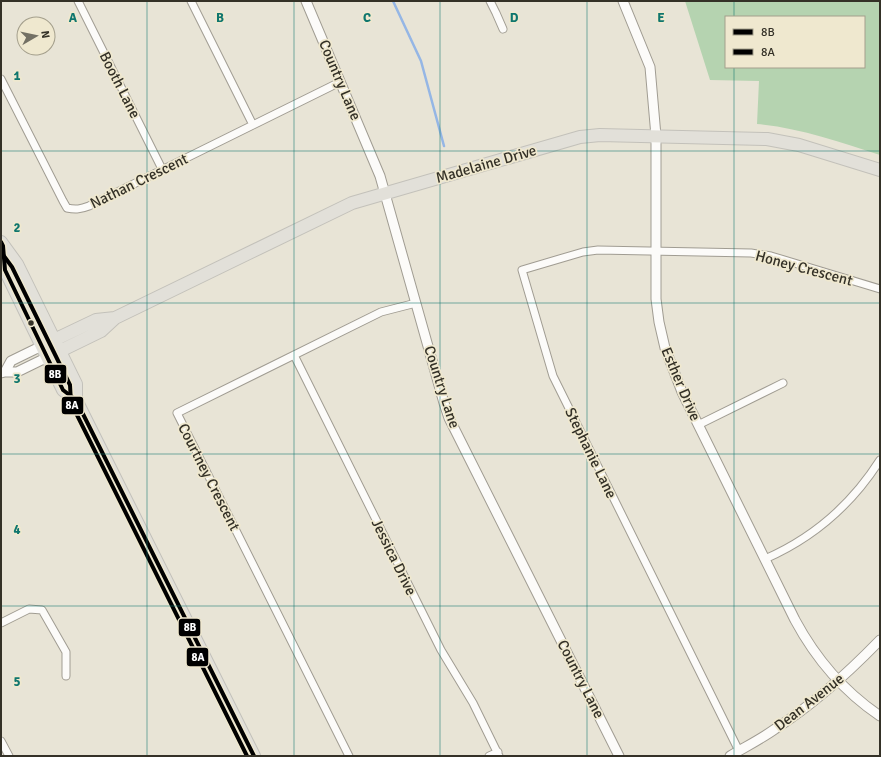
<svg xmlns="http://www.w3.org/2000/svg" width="881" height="757" viewBox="0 0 881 757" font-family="Signika,sans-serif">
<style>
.green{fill:#b5d3b0;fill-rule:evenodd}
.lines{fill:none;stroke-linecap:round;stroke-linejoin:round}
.stream{stroke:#95b6e5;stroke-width:2.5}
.minor-casing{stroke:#a09c92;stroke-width:9}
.tertiary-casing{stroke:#a09c92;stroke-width:11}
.primary-casing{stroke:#c3c1ba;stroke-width:14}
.minor{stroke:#fcfbf9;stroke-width:7}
.tertiary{stroke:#fcfbf9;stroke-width:9}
.primary{stroke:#e2e0d9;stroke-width:12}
.bus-1-casing{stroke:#efe8cf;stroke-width:7}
.bus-2-casing{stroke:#efe8cf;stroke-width:7}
.bus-1{stroke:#000;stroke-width:4}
.bus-2{stroke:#000;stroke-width:4}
.grid{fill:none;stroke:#0f766e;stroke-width:1;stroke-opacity:0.55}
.bus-dot{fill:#343127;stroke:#efe8cf;stroke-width:1.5}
.labels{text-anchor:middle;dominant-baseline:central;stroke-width:3.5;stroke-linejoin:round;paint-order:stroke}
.street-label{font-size:15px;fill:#343127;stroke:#efe8cf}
.grid-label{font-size:13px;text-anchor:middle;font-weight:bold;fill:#0f766e;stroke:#efe8cf;stroke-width:3.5;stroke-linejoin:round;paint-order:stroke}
.line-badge{stroke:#efe8cf;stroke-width:1.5}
.badge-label{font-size:11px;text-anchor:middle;font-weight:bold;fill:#fff}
</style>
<rect width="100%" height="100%" fill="#e8e4d6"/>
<path class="green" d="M685,1H880V155C839,142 800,128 757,124L759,81L710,80ZM726,17H864V67H726Z"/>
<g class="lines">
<path class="stream" d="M393,1L421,61L444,146"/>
<defs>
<path id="minor" d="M78,1L162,169
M191,1L253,125
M490,1L496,13L503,29
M1,79L63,201L67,208C76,210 81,209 89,206L340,82
M294,355L441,650L473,703L499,756
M698,425L783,383
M765,559C813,538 852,504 880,460
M1,623L29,609L42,610L66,652V676
M1,741L9,756
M739,751L553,376L522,270L583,252L598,250L751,253L771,256L880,289
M349,756L177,413L381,312L416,303
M489,756L498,752"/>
<path id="tertiary" d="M306,1L380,176L444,403L449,418L619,756
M623,1L650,67L656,136V299L659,322L665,348L682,392L795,620C816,659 843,691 880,716
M5,372L11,361L54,340
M1,373L5,372H17L60,351
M730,756C745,747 761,739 775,729C814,704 848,673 880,640"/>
<path id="primary" d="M1,242L17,264L76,384V400L254,756
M3,246L5,270L63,390L76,400
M54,340L96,320L115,318
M60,351L101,331L115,318L352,203L580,137L600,135L767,139L799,145L880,170"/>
</defs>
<use href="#minor" class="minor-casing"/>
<use href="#tertiary" class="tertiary-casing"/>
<use href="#primary" class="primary-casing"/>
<use href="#minor" class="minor"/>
<use href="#tertiary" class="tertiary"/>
<use href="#primary" class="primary"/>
<defs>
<path id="bus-1" d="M1,242L3,246L5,270L63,390L76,400L254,756"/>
<path id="bus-2" d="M1,252L12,267L70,385L71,403L247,756"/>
</defs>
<use href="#bus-1" class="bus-1-casing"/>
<use href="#bus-2" class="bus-2-casing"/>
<use href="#bus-1" class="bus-1"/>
<use href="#bus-2" class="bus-2"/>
</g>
<path class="grid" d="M147,1V756M294,1V756M440,1V756M587,1V756M734,1V17M734,67V756M1,151H880M1,303H880M1,454H880M1,606H880"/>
<circle class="bus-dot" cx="31" cy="323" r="3.5"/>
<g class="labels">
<g class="street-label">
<text transform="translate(340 80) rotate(67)">Country Lane</text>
<text transform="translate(120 85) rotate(63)">Booth Lane</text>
<text transform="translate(486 164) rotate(-16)">Madelaine Drive</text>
<text transform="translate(139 181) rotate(-26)">Nathan Crescent</text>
<text transform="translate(804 268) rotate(15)">Honey Crescent</text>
<text transform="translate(681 384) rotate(67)">Esther Drive</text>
<text transform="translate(442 387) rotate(72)">Country Lane</text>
<text transform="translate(591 453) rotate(64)">Stephanie Lane</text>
<text transform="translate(209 477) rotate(63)">Courtney Crescent</text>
<text transform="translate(394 557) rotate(64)">Jessica Drive</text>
<text transform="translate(581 679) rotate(63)">Country Lane</text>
<text transform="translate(809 702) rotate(-38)">Dean Avenue</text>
</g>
</g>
<g class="grid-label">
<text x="73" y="22">A</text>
<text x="220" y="22">B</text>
<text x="367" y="22">C</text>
<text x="514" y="22">D</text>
<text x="661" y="22">E</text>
<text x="17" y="80">1</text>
<text x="17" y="232">2</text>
<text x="17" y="383">3</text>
<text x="17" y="534">4</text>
<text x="17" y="686">5</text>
</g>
<g class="line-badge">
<rect x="44" y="364" width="23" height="20" rx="4" fill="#000"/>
<rect x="61" y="396" width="23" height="19" rx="4" fill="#000"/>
<rect x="178" y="618" width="23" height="19" rx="4" fill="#000"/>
<rect x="186" y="647" width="23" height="20" rx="4" fill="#000"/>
</g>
<g class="badge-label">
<text x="55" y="378">8B</text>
<text x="72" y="409">8A</text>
<text x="190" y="631">8B</text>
<text x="198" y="661">8A</text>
</g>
<rect width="881" height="757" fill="none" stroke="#343127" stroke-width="4"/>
<rect x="725" y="16" width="140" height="52" fill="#efe8cf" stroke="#a49f8c"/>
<rect x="733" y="29" width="20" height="6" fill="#000000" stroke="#a49f8c"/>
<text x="761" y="36" font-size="12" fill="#343127">8B</text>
<rect x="733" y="49" width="20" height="6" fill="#000000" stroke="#a49f8c"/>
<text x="761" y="56" font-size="12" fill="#343127">8A</text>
<g transform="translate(36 36) rotate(81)"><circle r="19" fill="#efe8cf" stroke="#a49f8c"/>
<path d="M0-3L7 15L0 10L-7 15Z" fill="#737064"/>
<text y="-6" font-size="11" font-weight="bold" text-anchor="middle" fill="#343127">N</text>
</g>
</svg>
